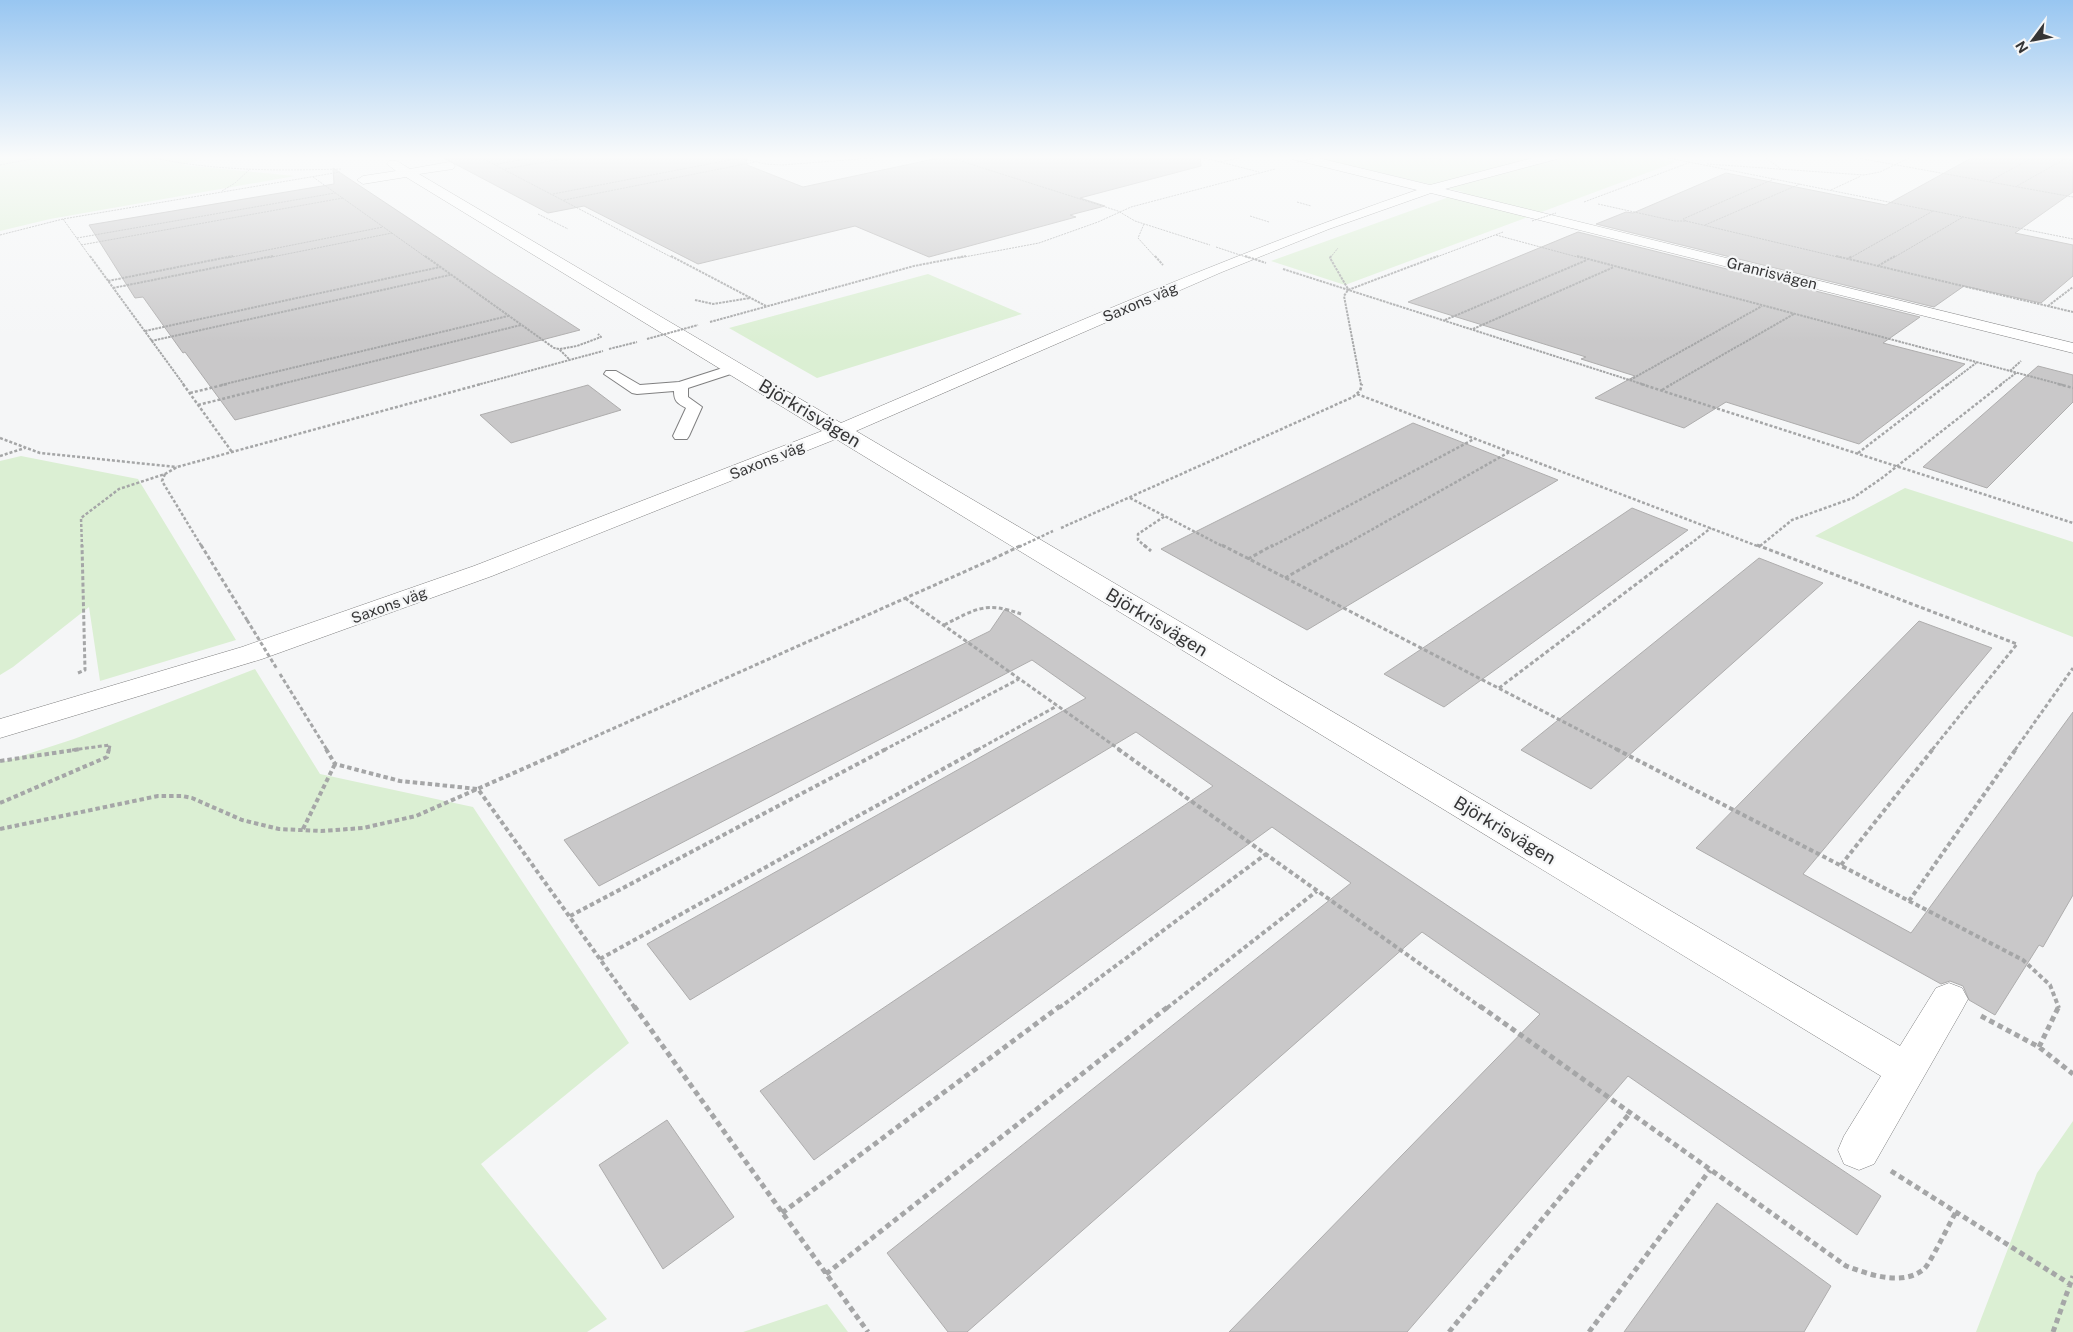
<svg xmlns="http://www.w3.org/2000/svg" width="2073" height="1332" viewBox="0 0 2073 1332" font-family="'Public Sans',sans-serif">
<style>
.green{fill:#dbefd3}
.building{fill:#c9c8c9;stroke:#aeadad}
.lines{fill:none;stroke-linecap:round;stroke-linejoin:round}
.lane-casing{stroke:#808081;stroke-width:2}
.street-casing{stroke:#808081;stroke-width:1}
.path-far5{stroke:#a5a6a7;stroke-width:1;stroke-dasharray:2 1;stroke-linecap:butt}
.path-far4{stroke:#a5a6a7;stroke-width:2;stroke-dasharray:2.5 1;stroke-linecap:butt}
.path-far3{stroke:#a5a6a7;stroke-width:2.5;stroke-dasharray:3 2;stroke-linecap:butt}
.path-far2{stroke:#a5a6a7;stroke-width:3;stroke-dasharray:4 2.5;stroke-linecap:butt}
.path-far1{stroke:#a5a6a7;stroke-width:4;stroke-dasharray:4.5 3;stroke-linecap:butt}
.path{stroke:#a5a6a7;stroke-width:5;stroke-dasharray:5.5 4;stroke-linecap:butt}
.lane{fill:#fff;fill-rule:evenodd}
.street{fill:#fff;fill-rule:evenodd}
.path-bridge-far3{stroke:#a5a6a7;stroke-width:1;stroke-dasharray:2 1;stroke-linecap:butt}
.path-bridge-far2{stroke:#a5a6a7;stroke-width:2;stroke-dasharray:2.5 1;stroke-linecap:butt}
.path-bridge-far1{stroke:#a5a6a7;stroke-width:2.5;stroke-dasharray:3 2;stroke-linecap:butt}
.path-bridge{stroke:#a5a6a7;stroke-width:3;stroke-dasharray:4 2.5;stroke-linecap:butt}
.labels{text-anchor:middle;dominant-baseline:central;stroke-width:4.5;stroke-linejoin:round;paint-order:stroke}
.far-street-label{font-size:15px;fill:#353536;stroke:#f5f6f7}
.street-label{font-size:18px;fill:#353536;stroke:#f5f6f7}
</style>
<rect width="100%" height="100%" fill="#f5f6f7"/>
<path class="green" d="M0,156H208L183,165L295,176L50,219L0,231Z
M1333,156H1650L1676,162L1345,285L1271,261L1463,192L1321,159Z
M928,274L1022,314L817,378L729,328Z
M21,456L138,479L236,640L100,681L89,607L13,667L0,675V461Z
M1905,488L2073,542V637L1815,536Z
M255,669L320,774L473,807L629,1043L481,1164L607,1319L587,1332H0V763L74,739Z
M2073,1121V1332H1976L2037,1173Z
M827,1304L848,1332H743Z"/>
<path class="building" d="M440,156H746L747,165L803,187L948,156L957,158L966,156H1200L1201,166L1080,198L1105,206L1070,215L1076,217L929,257L855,226L698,264L584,206L548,213Z
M1975,156H2073V192L2015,233L2073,245V276L2041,303L1964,286L1934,307L1596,224L1626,212L1633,213L1726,173L1886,205Z
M333,168L493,274L580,330L235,420L185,352L183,353L143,297L135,298L89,225L334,184Z
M1578,232L1920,317L1883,343L1965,364L1859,444L1726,402L1684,428L1595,398L1635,376L1581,359L1586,357L1408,302Z
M2038,366L2073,375V402L1987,488L1923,467Z
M588,385L621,410L511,443L480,415Z
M1413,423L1558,480L1307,630L1161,549Z
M1632,508L1688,530L1444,707L1384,674Z
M1759,558L1823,583L1591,789L1521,750Z
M1005,609L1881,1196L1857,1235L1628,1076L1407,1332H1229L1540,1014L1422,932L967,1332H948L887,1253L1351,883L1272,827L814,1160L760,1091L1213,786L1136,732L690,1000L647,944L1086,698L1032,660L599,886L564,840L990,631Z
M1919,621L1992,648L1803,874L1911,933L2073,712V895L2043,947L2039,945L1995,1015L1969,1000L1963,986L1950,981L1941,984L1696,848Z
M667,1120L734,1217L663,1269L599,1165Z
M1717,1203L1831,1286L1804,1332H1624Z"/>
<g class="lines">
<defs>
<path id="lane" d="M735,364L740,365L742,368L740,371L688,388V397L702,407L689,436L687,439H675L673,436L686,408C677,403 674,401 674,391L637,394L632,393L604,374L606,371H616L640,385L679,382Z"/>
<path id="street" d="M1290,156H1310L1430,185L1540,156H1559L1557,159L1445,189L2073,343V353L1431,193L1329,229L1222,272L856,431L1900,1046L1936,988L1949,983L1962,988L1968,999L1962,1010L1874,1164L1859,1170L1844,1164L1838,1150L1844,1136L1881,1076L836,439L492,576L262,659L0,738V719L242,647L474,566L822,431L406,177L363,184L357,180L363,176L396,171L387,164L389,161H397L410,169L449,162L453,163L455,166L453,169L419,174L841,423C1032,342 1221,257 1417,190L1292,159Z"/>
</defs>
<use href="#lane" class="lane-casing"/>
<use href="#street" class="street-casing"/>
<path class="path-far5" d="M145,156C210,171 275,171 341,169
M478,156L673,258
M945,156L1118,211L1135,221L1210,245
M1197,156L1259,172
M1659,156L2073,239
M1763,156L1781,169
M1847,156L2073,197
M1409,157L1442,159
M741,158L765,164L782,165L897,156
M1221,162L1242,157
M497,164L545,156
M1707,164L1864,175L1880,172L1913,156
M0,165L47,156
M505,169L580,156
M313,177L427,258
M1990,181L2035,156
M2017,186L2070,156
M1831,190L1861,176
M222,191L235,183L249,170
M553,194L740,158L741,156
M564,200L755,162
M1297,202L1311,206
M1584,202L1691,162
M1598,204L1675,221H1686L1842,258
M538,214L568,229
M1250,216L1269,222
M63,219L91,258
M1686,221L1683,219L1774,179
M1144,224L1138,238L1156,258
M1705,225L1800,184
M0,235L63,219L340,172
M1496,235L1581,258
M77,238L335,193
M81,245L343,198
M227,258L383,227
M267,258L392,233
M959,258L1039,243L1098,222L1131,207L1275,169
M1330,258L1338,248
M1434,258L1503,232
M1850,258L1933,211
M1893,258L1963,217"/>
<path class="path-far4" d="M90,256L184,385
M425,256L554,348L559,349L570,360
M671,256L766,306
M1155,256L1163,265
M1331,256L1330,258L1348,289
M1577,256L2063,385
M1836,256L2073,312
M1849,258L1852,256
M1878,266L1895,256
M1283,269L1645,385
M108,281L233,256
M113,288L273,256
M695,300L713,304L750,298
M2048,306L2073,287
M1445,320L1587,260
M710,322L914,266L966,256
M1473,329L1614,267
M145,331L440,267
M151,341L450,275
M560,349L577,346L601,337L598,334
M609,349L637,342
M2010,371L2021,361
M1630,380L1762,306
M221,385L508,316
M277,385L521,325
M477,385L603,351
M1361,385L1344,296L1348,290L1438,256
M1670,385L1794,314
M1947,385L1976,363
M2000,385L2016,373"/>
<path class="path-far3" d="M183,384L232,452
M1641,384L2073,523
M2058,384L2073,388
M1662,390L1672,384
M190,393L227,384
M1357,394L1760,547
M198,405L282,384
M0,438L40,453L177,467
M1858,453L1948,384
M0,456L25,448
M165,474L162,481L202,547
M1130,498L1224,547
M1061,528L1353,397L1360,391L1362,384
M1760,546L1792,520L1853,498L1882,478L2002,384
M82,547L81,518L119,489L165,474L177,467L481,384
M1146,547L1138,540V534L1165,516
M1271,547L1476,438
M1341,547L1511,451
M1686,547L1711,528"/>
<path class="path-far2" d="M201,545L247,620
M1144,545L1151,551
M1222,545L1618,750
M1757,545L2017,644L1932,750
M1248,559L1273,545
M1285,578L1343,545
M905,598L1120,750
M944,625C976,609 985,601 1021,614
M78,673L85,670L82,545
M280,674L327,750
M1499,688L1688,545
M72,750L110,745L109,750
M565,750L993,559
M884,750L1019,679
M977,750L1057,706
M2015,750L2073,668"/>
<path class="path-far1" d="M326,749L335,764L400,781L478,789L635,1008
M1118,749L1482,1008
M1616,749L2023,960L2050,985L2059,1008
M0,761L81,749
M0,803L107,757L109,749
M0,829L158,796H182L192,798L242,820L279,829L321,831L363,828L416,816L568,749
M303,829L335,764
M1841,865L1933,749
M1909,901L2016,749
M570,916L886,749
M600,959L979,749
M1059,1008L1266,854
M1167,1008L1317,891"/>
<path class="path" d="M634,1006L868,1332
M1480,1006L1846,1266C1868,1274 1902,1287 1924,1269C1930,1264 1950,1222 1956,1212
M1981,1016L2039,1047L2073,1074
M2039,1047L2059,1006
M1891,1171L2070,1284
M782,1213L1060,1006
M826,1274L1169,1006
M1449,1332L1630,1113
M1589,1332L1710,1170
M2053,1332L2073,1276"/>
<use href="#lane" class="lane"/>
<use href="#street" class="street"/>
<path class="path-bridge-far3" d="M1297,162L1318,157
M1532,221L1556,213
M1216,247L1249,258"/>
<path class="path-bridge-far2" d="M1245,256L1266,263
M647,339L698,325"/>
<path class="path-bridge-far1" d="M1019,547L1053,531"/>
<path class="path-bridge" d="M993,559L1022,545
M247,620L277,669"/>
</g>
<linearGradient id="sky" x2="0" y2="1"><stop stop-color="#98c6f1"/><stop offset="0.46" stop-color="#fafbfb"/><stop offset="1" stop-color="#fafbfb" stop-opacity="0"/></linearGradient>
<rect width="2073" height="342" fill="url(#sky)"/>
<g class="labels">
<g class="far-street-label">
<text transform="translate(1772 273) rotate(14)">Granrisvägen</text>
<text transform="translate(1140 302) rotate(-23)">Saxons väg</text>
<text transform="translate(767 460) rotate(-22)">Saxons väg</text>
<text transform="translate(389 605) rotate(-20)">Saxons väg</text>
</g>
<g class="street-label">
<text transform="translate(810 413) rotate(31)">Björkrisvägen</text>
<text transform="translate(1157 622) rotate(31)">Björkrisvägen</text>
<text transform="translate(1505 830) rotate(31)">Björkrisvägen</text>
</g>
</g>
<g transform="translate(2033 40) rotate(238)" stroke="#f5f6f7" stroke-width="4" paint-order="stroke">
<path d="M0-4L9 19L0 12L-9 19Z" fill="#353536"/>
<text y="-8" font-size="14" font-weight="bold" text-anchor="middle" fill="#353536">N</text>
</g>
</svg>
